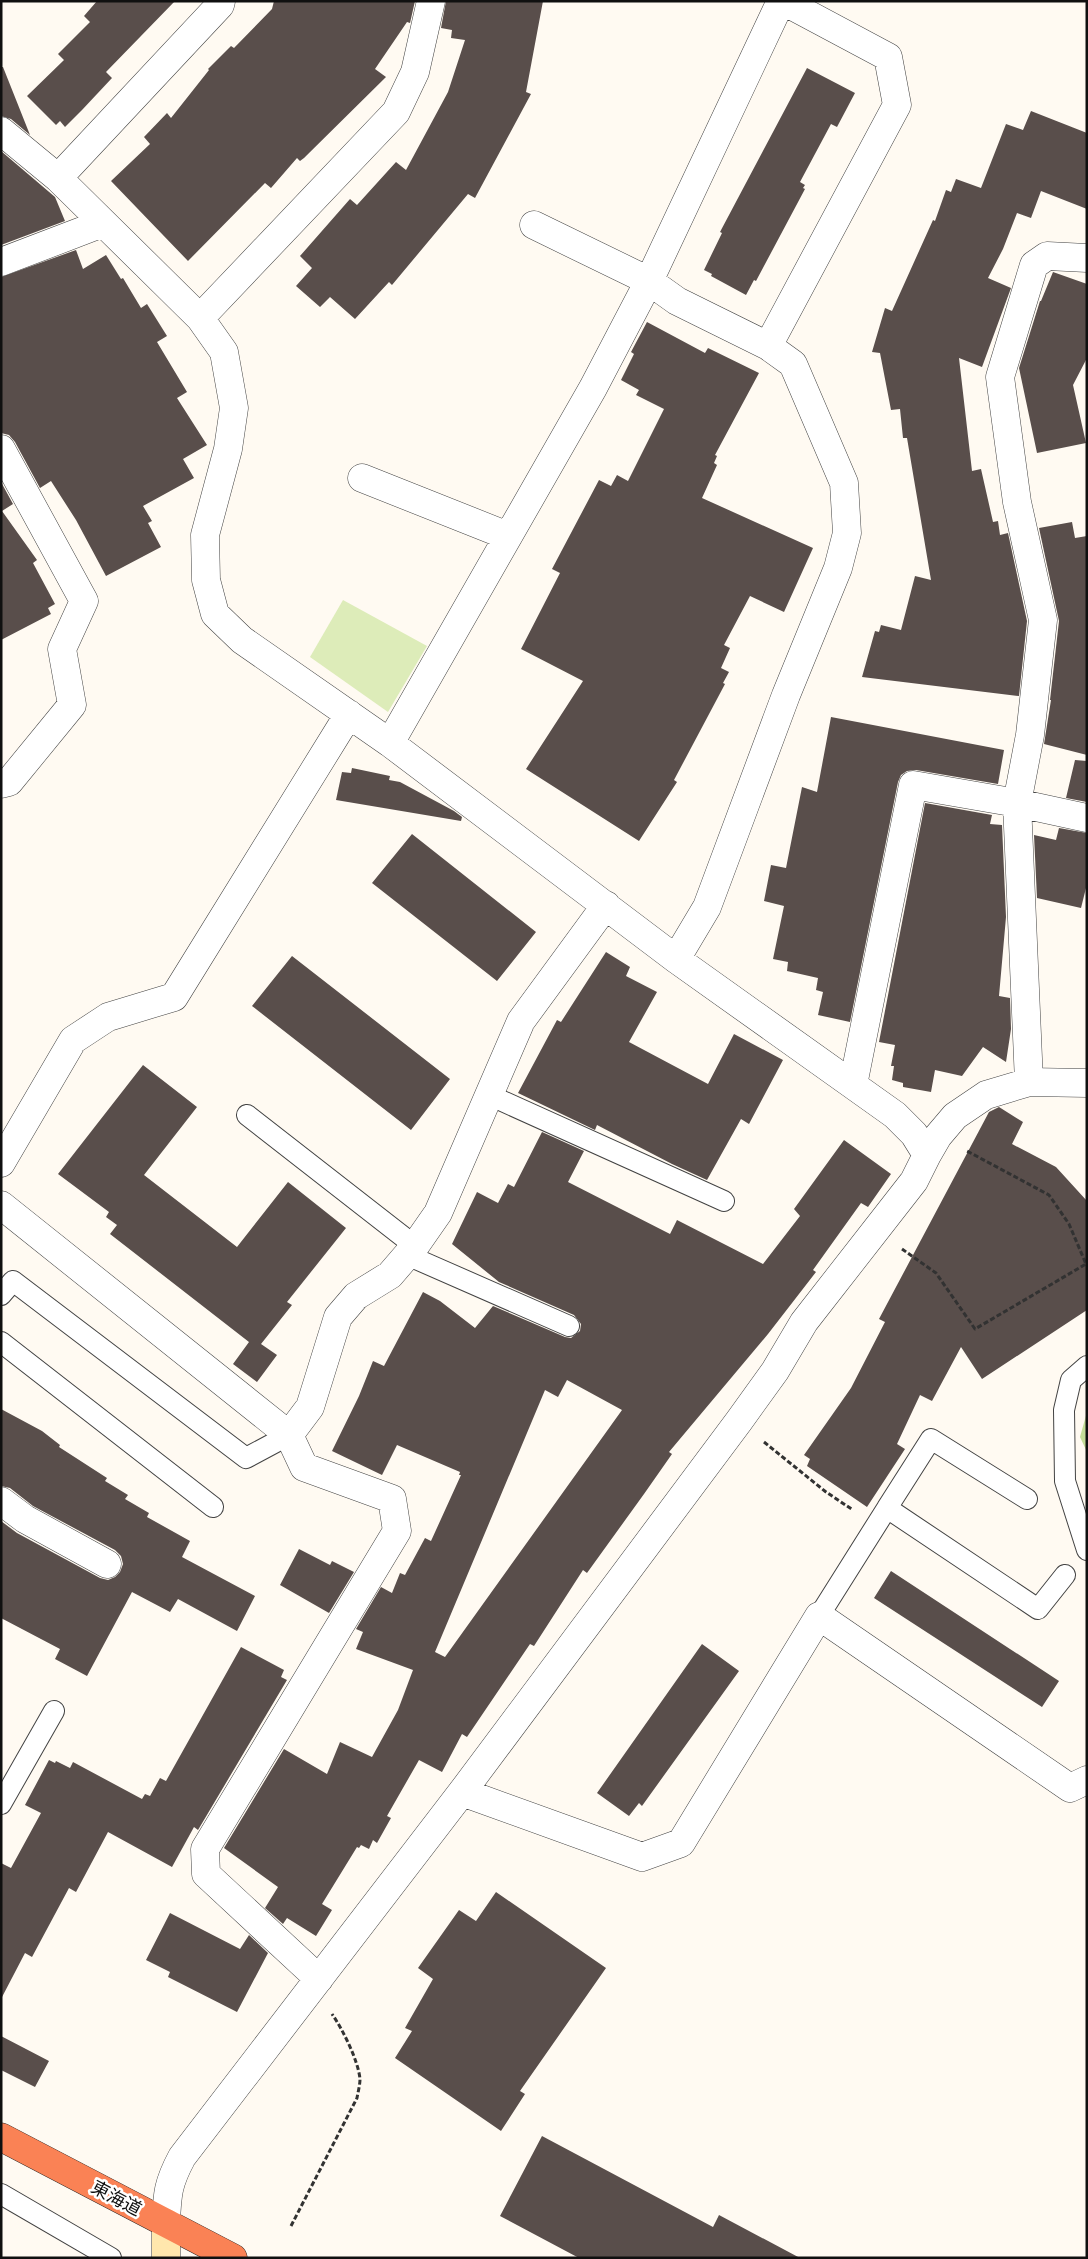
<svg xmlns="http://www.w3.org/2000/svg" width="1088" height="2259" viewBox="0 0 1088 2259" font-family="Literata,'Noto Sans JP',serif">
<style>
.green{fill:#ddecb9}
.forest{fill:#c4de98}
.building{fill:#594e4b;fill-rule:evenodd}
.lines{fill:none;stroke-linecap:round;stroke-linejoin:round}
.lane-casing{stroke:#434343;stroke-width:22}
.street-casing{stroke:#434343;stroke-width:29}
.secondary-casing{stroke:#323232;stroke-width:29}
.highway-casing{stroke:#212121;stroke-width:29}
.path{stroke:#323232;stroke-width:3;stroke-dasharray:5 2.5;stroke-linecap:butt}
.lane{stroke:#fff;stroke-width:20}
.street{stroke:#fff;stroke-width:28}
.secondary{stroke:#ffe7ad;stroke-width:28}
.highway{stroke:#fa8255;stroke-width:28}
.labels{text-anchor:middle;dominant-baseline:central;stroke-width:5;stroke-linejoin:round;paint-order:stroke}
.street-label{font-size:18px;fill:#101010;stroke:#fff}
</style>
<rect width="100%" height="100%" fill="#fffaf2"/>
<path class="green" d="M343,600L427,646L388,712L310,657Z"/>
<path class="forest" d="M1087,1412V1452L1080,1437Z"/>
<path class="building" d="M97,1H175L106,72L112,78L82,110L65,127L60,121L56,125L27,96L64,60L58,54L90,22L84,16Z
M274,1H415L410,23L407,22L375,69L386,77L304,158L300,161L297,158L271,188L265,183L188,261L111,181L150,144L144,137L167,113L171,118L209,70L208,69L231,46L234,48L272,9Z
M446,1H543L526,92L531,94L475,198L468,194L392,285L389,282L355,319L330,297L320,307L296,286L312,268L300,256L350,199L357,205L396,162L406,170L448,92L465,40L451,38L452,30L441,28Z
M1,67H3L30,135L11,119L1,116Z
M807,68L855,93L837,127L831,124L800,182L805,185L803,188L805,189L756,281L754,280L746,295L711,276L712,274L704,270L722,233L720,232Z
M1031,111L1087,133V209L1041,191L1031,218L1017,213L1003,249L988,278L1011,288L982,367L959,358L972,471L981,469L993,522L998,521L1000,535L1008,533L1027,621L1019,696L862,677L875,631L879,632L881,625L901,630L915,576L931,580L907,438H903L900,409L891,410L880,353L872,352L885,308L892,311L933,220L935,221L946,190L951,192L956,179L981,188L1006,124L1023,130Z
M1,151L55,197L65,221L1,245Z
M76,250L83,269L106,255L121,279L123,278L141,308L147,304L167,336L157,342L187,392L177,398L207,445L183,459L194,478L143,506L152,521L148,523L161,547L106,576L76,520L51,481L40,488L15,442L9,435L1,433V277Z
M1053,272L1087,284V358L1073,385L1086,443L1037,453L1019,368L1040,301H1041Z
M647,322L705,353L708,348L759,373L715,455L717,456L714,463L717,465L702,498L813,548L784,612L750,596L724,645L730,648L721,668L729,672L723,683L725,684L674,780L677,782L639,841L526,769L583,681L521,649L560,573L552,569L599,480L611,486L617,475L628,481L664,409L636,395L639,390L621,380L634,354L631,352Z
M1,482L13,504L2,511L37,560L33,563L55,604L48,608L51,614L1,640Z
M1072,522L1075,538L1087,536V755L1044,744L1051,700H1050L1059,621L1039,528Z
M831,717L1004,750L998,784L916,770L907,771L901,775L898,782L850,1022L818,1015L823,992L816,990L818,978L787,971L788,962L773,959L784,906L764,901L771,865L786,868L802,787L817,792Z
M1075,760L1087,761V802L1066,798Z
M352,768L390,776L389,780L400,782L454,811L462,817L461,821L336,800L342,772L351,773Z
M925,803L992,815L990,824L1002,825L1006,917L999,996L1010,998L1011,1029L1006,1062L983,1047L962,1076L935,1070L931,1092L903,1087V1083L892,1080L894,1066H891L895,1045L879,1042Z
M1059,828L1087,833V884L1081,908L1037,898L1034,835L1056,840Z
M412,834L536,932L497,981L372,883Z
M606,952L630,967L626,976L657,992L629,1042L708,1084L734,1034L783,1060L749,1124L741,1119L707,1180L672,1164L597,1125L595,1130L518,1093L557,1020L561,1022Z
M292,956L450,1079L411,1130L252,1006Z
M143,1065L197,1107L144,1175L237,1247L288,1182L346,1228L287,1302L292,1305L261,1344L277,1355L257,1382L233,1364L249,1342L110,1234L117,1225L106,1217L109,1212L58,1174Z
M999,1107L1023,1122L1012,1144L1056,1167L1087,1201V1310L982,1379L961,1347L932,1401L920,1395L897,1444L905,1449L867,1507L807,1466L810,1459L804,1455L851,1388L885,1322L879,1319L989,1112Z
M542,1132L584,1151L568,1182L670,1234L677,1220L763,1264L800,1216L794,1209L844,1140L891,1174L868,1207L861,1203L813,1270L816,1272L768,1334L669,1452L672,1454L644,1494L587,1573L583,1570L534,1646L530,1644L467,1737L462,1734L442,1772L419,1760L387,1816L391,1818L377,1843L373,1840L369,1849L361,1845L359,1848L357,1847L322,1904L332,1910L316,1936L287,1918L283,1924L265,1908L278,1887L224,1848L284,1749L327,1774L340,1742L372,1757L398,1710L413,1670L356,1649L363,1632L356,1629L381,1587L392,1593L400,1573L405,1575L425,1538L431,1541L461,1475H459L460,1472L397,1445L382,1475L332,1451L359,1396L373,1361L384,1366L423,1292L440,1301L475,1328L493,1306L565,1337L571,1338L580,1331L581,1324L574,1315L499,1282L452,1244L477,1192L498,1203L508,1184L514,1187ZM567,1380L622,1410L445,1657L435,1652L545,1390L558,1397Z
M1,1409L42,1431L60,1445L59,1447L107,1478L105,1481L128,1495L125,1499L149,1513L147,1517L190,1541L182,1557L255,1596L237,1631L178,1599L170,1612L132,1592L87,1676L55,1659L60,1649L1,1618V1521L17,1533L100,1578L108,1580L115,1577L120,1572L123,1564L121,1556L115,1550L33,1506L10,1488L1,1486Z
M299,1549L330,1565L332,1561L354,1572L329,1613L280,1585Z
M891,1571L1059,1681L1042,1707L874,1598Z
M702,1644L739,1671L642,1806L639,1803L629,1816L597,1793Z
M241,1647L284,1670L281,1677L287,1680L198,1830L194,1827L172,1867L108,1832L76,1892L69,1888L32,1957L25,1953L1,1999V1863L11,1868L41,1813L25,1805L49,1760L55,1763L56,1761L70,1768L73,1762L142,1799L145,1794L150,1796L160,1778L166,1781Z
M496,1892L606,1968L520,2091L525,2094L501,2131L395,2058L412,2031L405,2028L433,1979L418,1968L459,1910L476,1921Z
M170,1913L240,1949L249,1935L268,1953L237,2012L168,1977L170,1972L146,1960Z
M1,2036L49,2061L35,2087L1,2070Z
M542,2136L713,2227L719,2215L800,2258H579L500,2216Z"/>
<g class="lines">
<defs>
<path id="lane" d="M489,1095L724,1201
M247,1115L415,1246
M407,1255L569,1326
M1,1295L13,1281L246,1458L289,1435
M1,1342L213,1507
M1087,1366L1071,1380L1064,1410L1065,1481L1087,1550
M887,1508L931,1439L1027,1499
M819,1616L887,1508L1038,1609L1065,1575
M1,1804L54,1711
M1,2194L111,2258"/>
<path id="street" d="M1,131L58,178L200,318L224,352L234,408L228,449L205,535L206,580L215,614L242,640L390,743L676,959L895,1115L914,1134L927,1155L914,1181L804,1322L775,1371L739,1421L462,1792L182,2157C168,2183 167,2194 166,2223
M58,178L220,5L221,1
M534,225L649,281L677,301L768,346L793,364L844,483L847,533L838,568L786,695L707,907L676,959
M1087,258L1047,256L1034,265L1000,377L1017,502L1043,620L1030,735L1017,803L1087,818
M1,262L103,223
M200,318L396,112L415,72L431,1
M768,346L897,105L888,57L783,1
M1,449L84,601L62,649L72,705L9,782L1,784
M362,478L508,536
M390,743L593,388L649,281L781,1
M853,1085L913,785L1017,803L1029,1082
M927,1155L938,1136L955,1116L986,1095L1029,1082L1087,1083
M1,1163L73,1040L108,1017L174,997L349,714
M1,1205L289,1435
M1,1501L25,1519L107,1564
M462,1792L642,1857L681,1843L819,1616L1070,1788L1087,1780
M319,1979L206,1874L205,1849L397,1531L392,1499L304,1467L289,1435L310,1407L338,1317L356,1296L390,1275L415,1246L438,1213L521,1021L606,905"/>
<path id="secondary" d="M166,2223V2258"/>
<path id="highway" d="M1,2137L233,2258"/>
</defs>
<use href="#lane" class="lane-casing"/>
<use href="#street" class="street-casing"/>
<use href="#secondary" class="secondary-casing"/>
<use href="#highway" class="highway-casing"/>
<path class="path" d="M902,1249L936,1273L975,1329L1086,1264L1069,1224L1049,1195L967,1151
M764,1442L826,1492L853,1510
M291,2226L357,2098C358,2092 360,2085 360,2079C358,2060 343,2030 332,2014"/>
<use href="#lane" class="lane"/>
<use href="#street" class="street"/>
<use href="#secondary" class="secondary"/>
<use href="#highway" class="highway"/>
</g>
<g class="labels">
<g class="street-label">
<text transform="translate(117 2197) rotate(28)">東海道</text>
</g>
</g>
<rect width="1088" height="2259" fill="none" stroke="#101010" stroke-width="5"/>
</svg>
